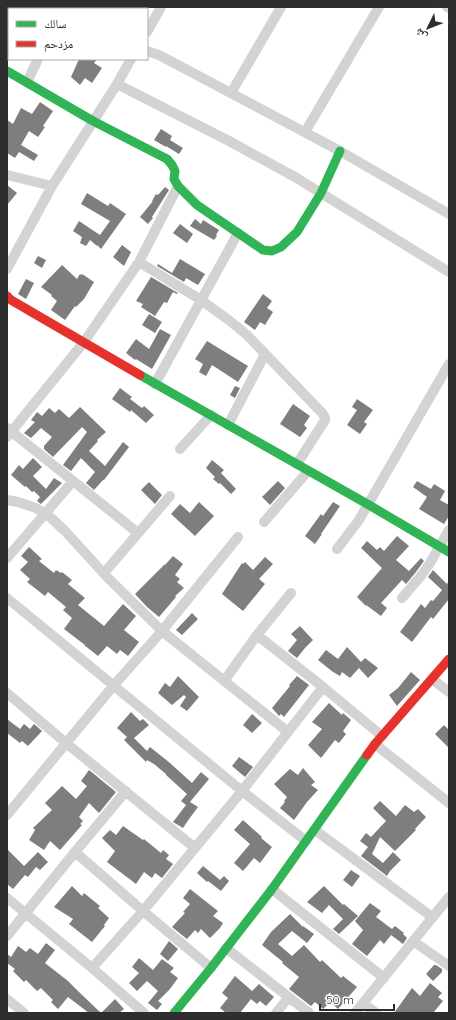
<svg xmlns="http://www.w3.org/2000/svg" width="456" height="1020" viewBox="0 0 456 1020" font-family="Quicksand,'Noto Naskh Arabic',sans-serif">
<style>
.building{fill:#7e7e7e}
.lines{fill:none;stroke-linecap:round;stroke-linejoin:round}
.street{stroke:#d3d3d3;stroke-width:10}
.fast{stroke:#30b455;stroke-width:9}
.jam{stroke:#e5322d;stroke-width:9}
</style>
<rect width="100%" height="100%" fill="#fff"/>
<path class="building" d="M79,59H97L94,63L102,68L92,83L85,78L80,85L71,77Z
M40,102L53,111L43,126L45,127L38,137L29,131L21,145L38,155L34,161L19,152L15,158L7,153V120L13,124L21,108L32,114Z
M161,129L172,136L170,140L183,148L179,154L166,146V147L154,140Z
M7,185L17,193L7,205Z
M165,187L169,190L152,217L153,218L148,224L140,217L153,201H152L156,194L158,195Z
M87,193L108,206L110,203L126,214L101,249L97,245V246L90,240L86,246L80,243L82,237L73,231L79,221L100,235L110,221L81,204Z
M195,219L201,224L203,220L219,230L216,235L217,236L214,240L190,226Z
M180,224L193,234L187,243L173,233Z
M122,245L131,252L124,266L113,257Z
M38,256L46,260L42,268L34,263Z
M180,259L205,274L198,285L186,278L184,282L157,266L158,264L172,273Z
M62,265L77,279L80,274L81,275L82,274L94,282L84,299L76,307L75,306L65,320L51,310L57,301L51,296L52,295L41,287Z
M151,277L178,293L177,294L173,292L167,303L164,302L155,316L141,307L143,304L136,301Z
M26,279L34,283L26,299L18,294Z
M263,294L272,301L267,308L273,312L265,325L260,322L255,330L244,322Z
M149,314L162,322L155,333L142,325Z
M160,329L171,335L152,369L136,359L135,360L126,353L136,339L149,349Z
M207,341L248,366L238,382L212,365L206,376L199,372L203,364L195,359Z
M235,386L240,388L235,398L230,395Z
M120,388L132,397L130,399L142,408L144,406L154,415L146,423L131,410L130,412L112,399Z
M357,399L373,410L364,422L367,424L360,434L347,425L357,410L352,407Z
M293,404L310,416L304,425L307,428L300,437L280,424Z
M80,407L106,432L97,440L98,441L89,451L105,466L123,442L129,447L104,480H103L94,490L86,483L95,472L81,458L71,471L63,465L87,432L82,427L53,457L44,449V446L52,437L41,428L31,438L24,433L35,422L31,420L37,412L42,416L49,408L55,413L59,409L69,418Z
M33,458L42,467L33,476L46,489L54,478L62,483L41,504L37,501L40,497L34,491L32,492L26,486L25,487L11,475L19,465L23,469Z
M212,460L224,470L221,473L236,489L231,494L220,483L219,484L213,479L215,477L206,468Z
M278,481L285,488L270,505L262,497Z
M417,481L431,489L434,484L445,491L440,500L449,505V516L444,524L419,509L427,497L413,487Z
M149,482L162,495L155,504L141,490Z
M199,502L214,516L195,536L171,514L180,504L190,513Z
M333,502L340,506L321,534H322L315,544L305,536L321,514L323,516Z
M397,536L409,546L396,560L409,571L421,558L424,561L416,572L406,584L402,580L381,603L387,608L381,616L366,605V606L357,597L382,568L361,548L367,541L377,550L380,547L384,551Z
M29,547L42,559L39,561L54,573L56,570L61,573L62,572L72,580L68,584L85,598L78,605L104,626L123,604L136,616L124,630L139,642L128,656L120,650L117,654L107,646L98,656L84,645H85L64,629L72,618L63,610L66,607L48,592L45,596L27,582L30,579L20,570L28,562L21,556Z
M173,556L183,564L175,575L180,579L177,582L184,588L175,596L176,597L159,617L147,607L135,594L165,564V565Z
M265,557L273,564L259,579L265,584L243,611L222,594L242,563L243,564L245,562L253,570Z
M433,570L447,584L449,581V599L433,619L431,617L412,642L400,632L421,604L425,608L431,600L433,601L442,590L428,577Z
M192,613L198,619L182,635L176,630Z
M300,626L313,640L305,648L297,658L288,651L297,640L291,634Z
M347,647L361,662L365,658L378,668L368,678L359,668L350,678L342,672L340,676L333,672L318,660L326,650L338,659Z
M411,672L420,680L397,706L389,695L398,688Z
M178,676L199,697L187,711L180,706L186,697L184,695L172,705L158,693L165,683L170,687Z
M297,676L309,685L284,717L281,714L279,716L272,708L290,686L289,685Z
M329,703L342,715L343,713L351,720L343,731L346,734L339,743L335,740L321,758L308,745L322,729L312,722Z
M131,712L140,721L143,719L149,725L134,738L147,751L150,747L170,763L192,783L201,772L209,779L190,802L198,807L189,819L183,828L173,822L186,805L181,801L187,794L166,775V774L154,764L147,760L146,762L124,740L127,737L117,728Z
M252,714L262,723L252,733L243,725Z
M7,719L20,729L24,724L30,729L34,724L42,731L28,746L22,741L20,743L7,733Z
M444,725L449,730V748L435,734Z
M239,757L253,767L245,777L232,766Z
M303,768L315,782L311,785L318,790L307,802L294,820L280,808L285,802L284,801L287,797L274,784L290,769L298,775Z
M89,770L116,792L99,813L89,803L79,817L83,821L80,824L82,825L60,850L50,841L44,850L29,840L35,830L33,828L52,810L45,803L62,786L76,799L87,786L81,781Z
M380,801L396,816L405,805L414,812L418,809L426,817L415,829L416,830L395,851L380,837L372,854L383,863L393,852L401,860L390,871L387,876L361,856L368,847L360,841L366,833L371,837L386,821L373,808Z
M243,820L262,837L261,838L272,847L260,863L254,858L243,871L234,863L250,844L234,830Z
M123,826L143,840L144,839L161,853L163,850L169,855L166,859L173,864L162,878L155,873L152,878L144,872L136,884L107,862L115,851L102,838L110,830L116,835Z
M7,849L24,866L38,852L48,862L40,870L36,867L28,877L25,875L13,889L7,884Z
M203,866L220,880L224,876L229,881L221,891L208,881L207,882L197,873Z
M351,870L360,876L352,887L343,880Z
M72,886L82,896L84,893L100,906L98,908L109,918L104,925L105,926L92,942L69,924L73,919L54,907Z
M324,886L343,905L344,904L358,916L339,934L333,929L343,919L329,905L322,913L307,902Z
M190,889L218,911L213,916L223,923L220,928L210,938L201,929L198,933L195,930L187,939L172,927L185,913L183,912L190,904L183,898Z
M370,903L381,911L376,917L392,929L395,926L404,933L403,934L407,938L403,944L391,935L384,944L380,940L367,956L352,944L363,930L355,921Z
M290,914L303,927V926L314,934L307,943L292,931L278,944L292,956L304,945L320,962L322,960L341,978L343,976L357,987L338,1009L330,1002L323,1009L315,1002L311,1006L289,989L299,977L282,963L283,962L262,945L271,932Z
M169,941L178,949L168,961L160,954Z
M46,943L55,950L45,963L68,981L79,992L101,1013L115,999L124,1009L119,1013H89L68,997L58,1009L51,1002L53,1000L41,988L37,991L26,980L24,982L13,971L15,969L7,963V954L11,957L18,946L26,952L30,948L38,954Z
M139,958L153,970L162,959L174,968L170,972L178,978L170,989L158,1001L162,1004L157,1010L148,1003L158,991L147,981L137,991L129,983L139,973L132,967Z
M434,965H436L442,969V972L433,981L426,974Z
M235,976L252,991L259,984L274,997L266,1006L260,1001L257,1004L251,999L240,1013H226L220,1008L228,998L222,993Z
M430,983L442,993L438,997L443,1001L433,1013H394L412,988L420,996Z"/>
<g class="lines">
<path class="street" d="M50,7L53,9
M447,7L449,8
M63,9L64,7
M147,32L161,7
M147,51L159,55L340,151L449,214
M27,82L38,59
M117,84L229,141L295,177L449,272
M231,93L281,7
M305,132L379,7
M7,175L52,186
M139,262L201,300L230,321L247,335L323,414L325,418V420L297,464
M7,269L52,186L117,84L131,59
M155,384L238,233
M228,425L265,354
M7,428L138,533
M7,437L84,342L139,262L178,186
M180,449L211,415
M7,500L18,502L36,508L50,517L65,531L107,577L162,631L288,732
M264,522L308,471
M337,549L359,520L449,364
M7,558L73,481
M104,573L170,496
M7,598L242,791L306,841
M402,598L421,576L430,563L449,530
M257,635L323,687L382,736
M432,679L449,692
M224,681L257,635L291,593
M7,693L66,743L195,848
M375,744L449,803
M7,815L114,685L162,631L238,537
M315,830L432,917
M75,852L143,911L211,968
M272,889L384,978
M7,898L92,968L144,1013
M7,936L75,852L126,791
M413,941L449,966
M226,948L309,1013
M92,968L143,911L242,791L323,687
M7,999L24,1013
M363,1003L376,1013
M276,1013L288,998
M355,1013L449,897"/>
<path class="fast" d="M7,71L93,121L167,159L172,165L175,171L174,179L178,186L197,205L263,250L272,251L281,247L297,232L321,193L340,151
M140,375L369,505L449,552
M174,1013L211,968L272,889L367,755"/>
<path class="jam" d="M7,296L11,300L140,375
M367,755L375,744L449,659"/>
</g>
<rect width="456" height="1020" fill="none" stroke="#2e2e2e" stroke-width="16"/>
<rect x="8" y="8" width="140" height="52" fill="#ffffff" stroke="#ababab"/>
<rect x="16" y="21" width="20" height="6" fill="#30b455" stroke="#ababab"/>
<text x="44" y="28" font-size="12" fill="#2e2e2e">سالك</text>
<rect x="16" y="41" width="20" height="6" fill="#e5322d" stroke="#ababab"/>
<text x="44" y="48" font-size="12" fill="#2e2e2e">مزدحم</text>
<g transform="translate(428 28) rotate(227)" stroke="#ffffff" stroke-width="3" paint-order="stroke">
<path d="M0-3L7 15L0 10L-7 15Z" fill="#2e2e2e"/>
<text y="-6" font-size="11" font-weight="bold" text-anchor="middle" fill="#2e2e2e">ش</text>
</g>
<path d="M320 1004v6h74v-6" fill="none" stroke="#2e2e2e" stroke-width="2"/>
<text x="326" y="1004" font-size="12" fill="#2e2e2e" stroke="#ffffff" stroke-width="3" paint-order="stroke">50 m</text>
</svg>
